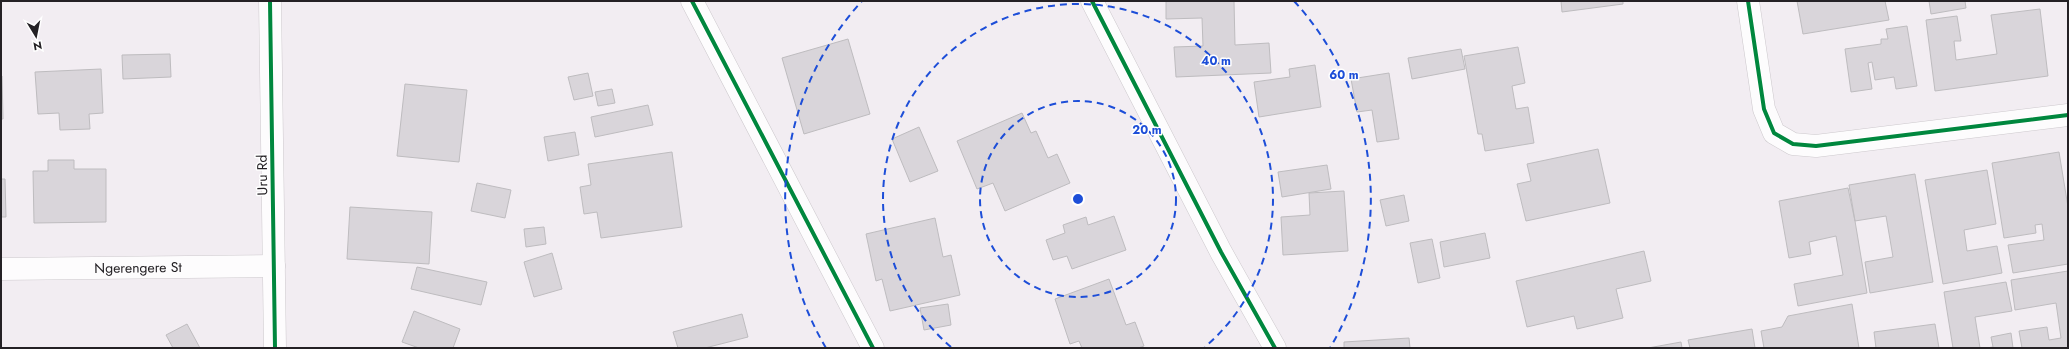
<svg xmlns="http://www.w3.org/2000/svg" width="2069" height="349" viewBox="0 0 2069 349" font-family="Jost,sans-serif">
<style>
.building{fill:#d9d5da;stroke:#bebcbf}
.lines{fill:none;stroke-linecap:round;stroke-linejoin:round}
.minor-casing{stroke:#cdc9cd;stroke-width:23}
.tertiary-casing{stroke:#cdc9cd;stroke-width:23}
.minor{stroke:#fdfcfd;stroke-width:22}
.tertiary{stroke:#fdfcfd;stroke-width:22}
.cycleway-casing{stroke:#fff;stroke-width:6}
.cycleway{stroke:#00873e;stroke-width:4}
.ring{fill:none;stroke:#1d4ed8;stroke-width:2;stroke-dasharray:7 5}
.labels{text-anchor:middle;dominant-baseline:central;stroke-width:3;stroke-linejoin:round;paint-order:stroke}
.street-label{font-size:14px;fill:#242125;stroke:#fff}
.centre{fill:#1d4ed8;stroke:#fff;stroke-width:2}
.ring-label{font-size:12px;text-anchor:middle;font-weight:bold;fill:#1d4ed8;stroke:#fff;stroke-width:3;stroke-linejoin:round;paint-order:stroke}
</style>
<rect width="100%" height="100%" fill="#f2edf2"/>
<path class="building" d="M1166,1H1234L1235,45L1269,43L1271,73L1176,77L1174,47L1203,46L1202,18L1166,19Z
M1561,1H1623V4L1562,12Z
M1797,1H1885L1889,20L1803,34Z
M1929,1H1965L1966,8L1931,14Z
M2040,9L2048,76L1935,91L1926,20L1957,16L1961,41H1954L1956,60L1997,54L1991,15Z
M1907,26L1917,86L1896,89L1894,77L1875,80L1872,62L1868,63L1872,89L1851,92L1845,49L1881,44V39H1888L1886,29Z
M848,39L870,114L804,134L782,58Z
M1518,47L1525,83L1512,86L1516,109L1528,107L1534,143L1485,151L1482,134H1478L1464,56Z
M1461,49L1465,69L1412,79L1408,58Z
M170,54L171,77L123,79L122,55Z
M1315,65L1321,107L1259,117L1254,82L1290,77L1289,69Z
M101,69L103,113L89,114L90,129L60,130L59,113L38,114L35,72Z
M588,73L593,96L574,100L568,77Z
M1389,73L1399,139L1377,142L1372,110L1357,112L1351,79Z
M2,76L3,119H1V76Z
M405,84L467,90L459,162L397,156Z
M612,89L615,103L598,106L595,92Z
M648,105L653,125L595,137L591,117Z
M1022,113L1031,133L1036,131L1048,158L1057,154L1070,183L1005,211L993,183L977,189L957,141Z
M919,127L938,171L910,182L892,139Z
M575,132L579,155L548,161L544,137Z
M1598,149L1610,203L1526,221L1517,184L1531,181L1527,164Z
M672,152L682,227L601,238L597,212L584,214L580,187L591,185L588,164Z
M2059,152L2068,207V264L2013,273L2008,245L2044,240L2042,224L2035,225L2036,233L2004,238L1992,163Z
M48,160H74V169H106V222L34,223L33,171H48Z
M1327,165L1331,189L1282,197L1278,172Z
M1987,170L1996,224L1964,230L1967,251L1997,246L2002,273L1943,284L1925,180Z
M1915,174L1933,282L1870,293L1865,262L1893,257L1886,216L1855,221L1849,185Z
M1,179H5L6,217H1Z
M477,183L511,190L505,218L471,211Z
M1848,188L1855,221L1867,293L1798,306L1794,284L1843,275L1836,236L1809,242L1811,254L1789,258L1779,201Z
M1344,191L1348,251L1283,255L1281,217L1310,215L1309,193Z
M1404,195L1409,221L1386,226L1380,200Z
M350,207L432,212L429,264L347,259Z
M1114,216L1126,250L1072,269L1067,256L1053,260L1046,240L1065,233L1063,225L1086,217L1088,225Z
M935,218L943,257L951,255L960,295L890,311L882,279L876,281L866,234Z
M544,227L546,244L526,247L524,229Z
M1485,233L1490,258L1444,267L1440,242Z
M1432,239L1440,278L1418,283L1410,243Z
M1644,251L1651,281L1616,289L1623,318L1577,329L1574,316L1527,327L1516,281Z
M552,253L562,289L534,297L524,262Z
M417,267L487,282L481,305L411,289Z
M2068,271V348H2022L2019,331L2047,327L2049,340L2061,338L2056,303L2015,310L2011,280Z
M1109,279L1126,325L1135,322L1144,346L1138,348H1082L1079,341L1070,344L1055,299Z
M2006,282L2012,311L1975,317L1980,348H1953L1944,292Z
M948,304L951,325L924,330L920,308Z
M1852,304L1859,348H1764L1761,331L1782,327L1788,316Z
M414,311L460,329L453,348H419L402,342Z
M742,314L748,337L705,348H678L673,332Z
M187,324L200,348H173L166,335Z
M1935,324L1939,348H1876L1874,332Z
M1752,329L1755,348H1690L1688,340Z
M2011,333L2013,348H1986L1993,347L1991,337Z
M1409,338L1410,348H1344V342Z
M1681,342L1682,348H1648Z"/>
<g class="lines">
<defs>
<g id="minor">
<path d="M692,1L873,348"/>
<path d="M1092,1L1221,252L1275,348"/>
<path d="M1748,1L1764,109L1774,133L1793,144L1816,146L2068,115"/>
<path id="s1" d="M1,269L274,266"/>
</g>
<path id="tertiary" d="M270,1L275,348"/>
</defs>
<use href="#minor" class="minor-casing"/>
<use href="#tertiary" class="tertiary-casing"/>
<use href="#minor" class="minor"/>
<use href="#tertiary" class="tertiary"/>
<defs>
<path id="cycleway" d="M270,1L275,348
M692,1L873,348
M1092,1L1221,252L1275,348
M1748,1L1764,109L1774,133L1793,144L1816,146L2068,115"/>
</defs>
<use href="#cycleway" class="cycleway-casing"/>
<use href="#cycleway" class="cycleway"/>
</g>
<g class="ring">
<circle cx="1078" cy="199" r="98"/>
<path d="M951 347A195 195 0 1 1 1205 347"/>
<path d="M826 348A293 293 0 0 1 862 1M1294 1A293 293 0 0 1 1330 348"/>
</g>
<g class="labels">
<g class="street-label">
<text transform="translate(262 175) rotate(-91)">Uru Rd</text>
<text stroke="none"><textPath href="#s1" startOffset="137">Ngerengere St</textPath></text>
</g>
</g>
<circle cx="1078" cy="199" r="6" class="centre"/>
<g class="ring-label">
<text x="1216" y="65">40 m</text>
<text x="1344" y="79">60 m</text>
<text x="1147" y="134">20 m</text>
</g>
<rect width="2069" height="349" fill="none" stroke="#242125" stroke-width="4"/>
<g transform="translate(36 36) rotate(170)" stroke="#ffffff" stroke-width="3" paint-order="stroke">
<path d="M0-3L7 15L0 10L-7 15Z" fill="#242125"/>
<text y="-6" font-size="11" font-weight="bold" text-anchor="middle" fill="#242125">N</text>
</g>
</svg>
